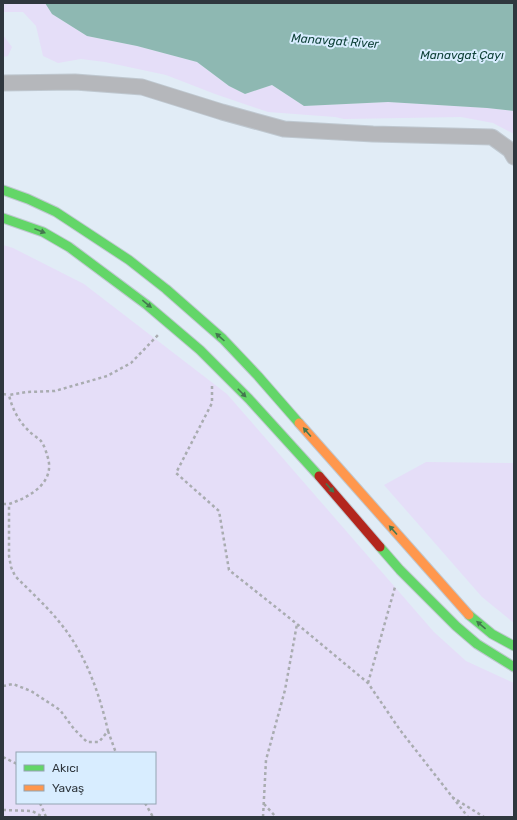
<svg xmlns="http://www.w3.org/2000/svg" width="517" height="820" viewBox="0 0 517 820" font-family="Rubik,sans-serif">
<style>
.green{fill:#e5def8;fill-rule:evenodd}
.water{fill:#8eb8b2}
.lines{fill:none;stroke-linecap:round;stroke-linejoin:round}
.street-casing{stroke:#bfc8d0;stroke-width:17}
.fast-casing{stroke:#bfc8d0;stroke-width:11}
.slow-casing{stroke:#bfc8d0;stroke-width:11}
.jam-casing{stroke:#bfc8d0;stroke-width:11}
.path{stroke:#a9acb0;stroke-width:2.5;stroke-dasharray:3 3;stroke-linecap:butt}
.street{stroke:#b5b7bb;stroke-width:15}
.fast{stroke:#63d668;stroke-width:9}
.slow{stroke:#ff974d;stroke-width:9}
.jam{stroke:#b3261e;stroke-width:9}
.oneway{fill:#44774f}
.labels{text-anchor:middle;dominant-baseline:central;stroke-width:4;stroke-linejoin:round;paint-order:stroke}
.water-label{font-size:12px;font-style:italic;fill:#0d4037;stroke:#d8edff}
</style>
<rect width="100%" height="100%" fill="#e1ecf6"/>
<path class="green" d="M3,3H45L52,14L87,36L137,46L197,62L229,86L245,94L272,85L304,106L388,102L487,108L514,111V134L493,123L461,117L344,119L335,117L268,112L215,94L166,75L105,62L81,59L58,63L43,56L36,26L23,12H3Z
M3,35L12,47L8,56L3,57Z
M3,245L13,248L84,284L227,394L434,632L466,661L514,683V817H3ZM17,753H155V803H17Z
M426,462L514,463V623L482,597L384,485Z"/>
<path class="water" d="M45,3H514V111L487,108L388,102L304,106L272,85L245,94L229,86L197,62L137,46L87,36L52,14Z"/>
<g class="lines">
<defs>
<path id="street" d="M3,83L75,82L142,87L222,112L284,129L373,134L492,137L510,150L514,157"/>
<path id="fast" d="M3,190L28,199L56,212L129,260L166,289L223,339L258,376L299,423
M3,218L43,232L69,247L147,305L200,350L249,399L319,476
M380,547L400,570L456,626L477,644L514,667
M469,615L492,634L514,646"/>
<path id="slow" d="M299,423L469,615"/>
<path id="jam" d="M319,476L380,547"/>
</defs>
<use href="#street" class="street-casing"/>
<use href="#fast" class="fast-casing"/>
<use href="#slow" class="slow-casing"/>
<use href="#jam" class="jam-casing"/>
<path class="path" d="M212,386V403L176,473L219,511L229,570L297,624L368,683L400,730L468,817
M3,394L9,395
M3,504H9
M368,683L395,587
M3,686L13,684L31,691L60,710L74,729L87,742H99L108,731C100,696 88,661 67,632C53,612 33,594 15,576L11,567L9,556V504C30,497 57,482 47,455C46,451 44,445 41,441C37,437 31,434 27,429C18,420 12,408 9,395L27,392L55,391L107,376L131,363L158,335
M108,731L116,753
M3,757L17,764
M452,797L484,817
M40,803L46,817
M145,803L153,817
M264,804L276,817
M3,810L32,811L43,817
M263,817L266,760L285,690L297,624"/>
<use href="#street" class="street"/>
<use href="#fast" class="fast"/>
<use href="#slow" class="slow"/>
<use href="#jam" class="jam"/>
</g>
<defs><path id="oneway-solid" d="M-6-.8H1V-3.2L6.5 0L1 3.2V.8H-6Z"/></defs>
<g class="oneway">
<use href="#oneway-solid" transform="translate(40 231) rotate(21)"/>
<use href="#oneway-solid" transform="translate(147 304) rotate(39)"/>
<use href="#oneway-solid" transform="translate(220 337) rotate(-138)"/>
<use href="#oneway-solid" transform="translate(242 393) rotate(45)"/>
<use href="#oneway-solid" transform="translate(307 432) rotate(-131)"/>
<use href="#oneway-solid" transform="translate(330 488) rotate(48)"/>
<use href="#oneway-solid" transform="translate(393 530) rotate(-132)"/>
<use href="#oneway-solid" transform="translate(481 625) rotate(-140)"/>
</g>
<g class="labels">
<g class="water-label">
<text transform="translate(335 41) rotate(4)">Manavgat River</text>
<text x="462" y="55">Manavgat Çayı</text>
</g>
</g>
<rect width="517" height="820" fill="none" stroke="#2f373e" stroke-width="8"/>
<rect x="16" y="752" width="140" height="52" fill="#d8edff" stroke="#94a4b2"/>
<rect x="24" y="765" width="20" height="6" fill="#63d668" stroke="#94a4b2"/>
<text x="52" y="772" font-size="12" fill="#2f373e">Akıcı</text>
<rect x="24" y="785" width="20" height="6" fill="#ff974d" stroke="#94a4b2"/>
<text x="52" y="792" font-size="12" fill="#2f373e">Yavaş</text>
</svg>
